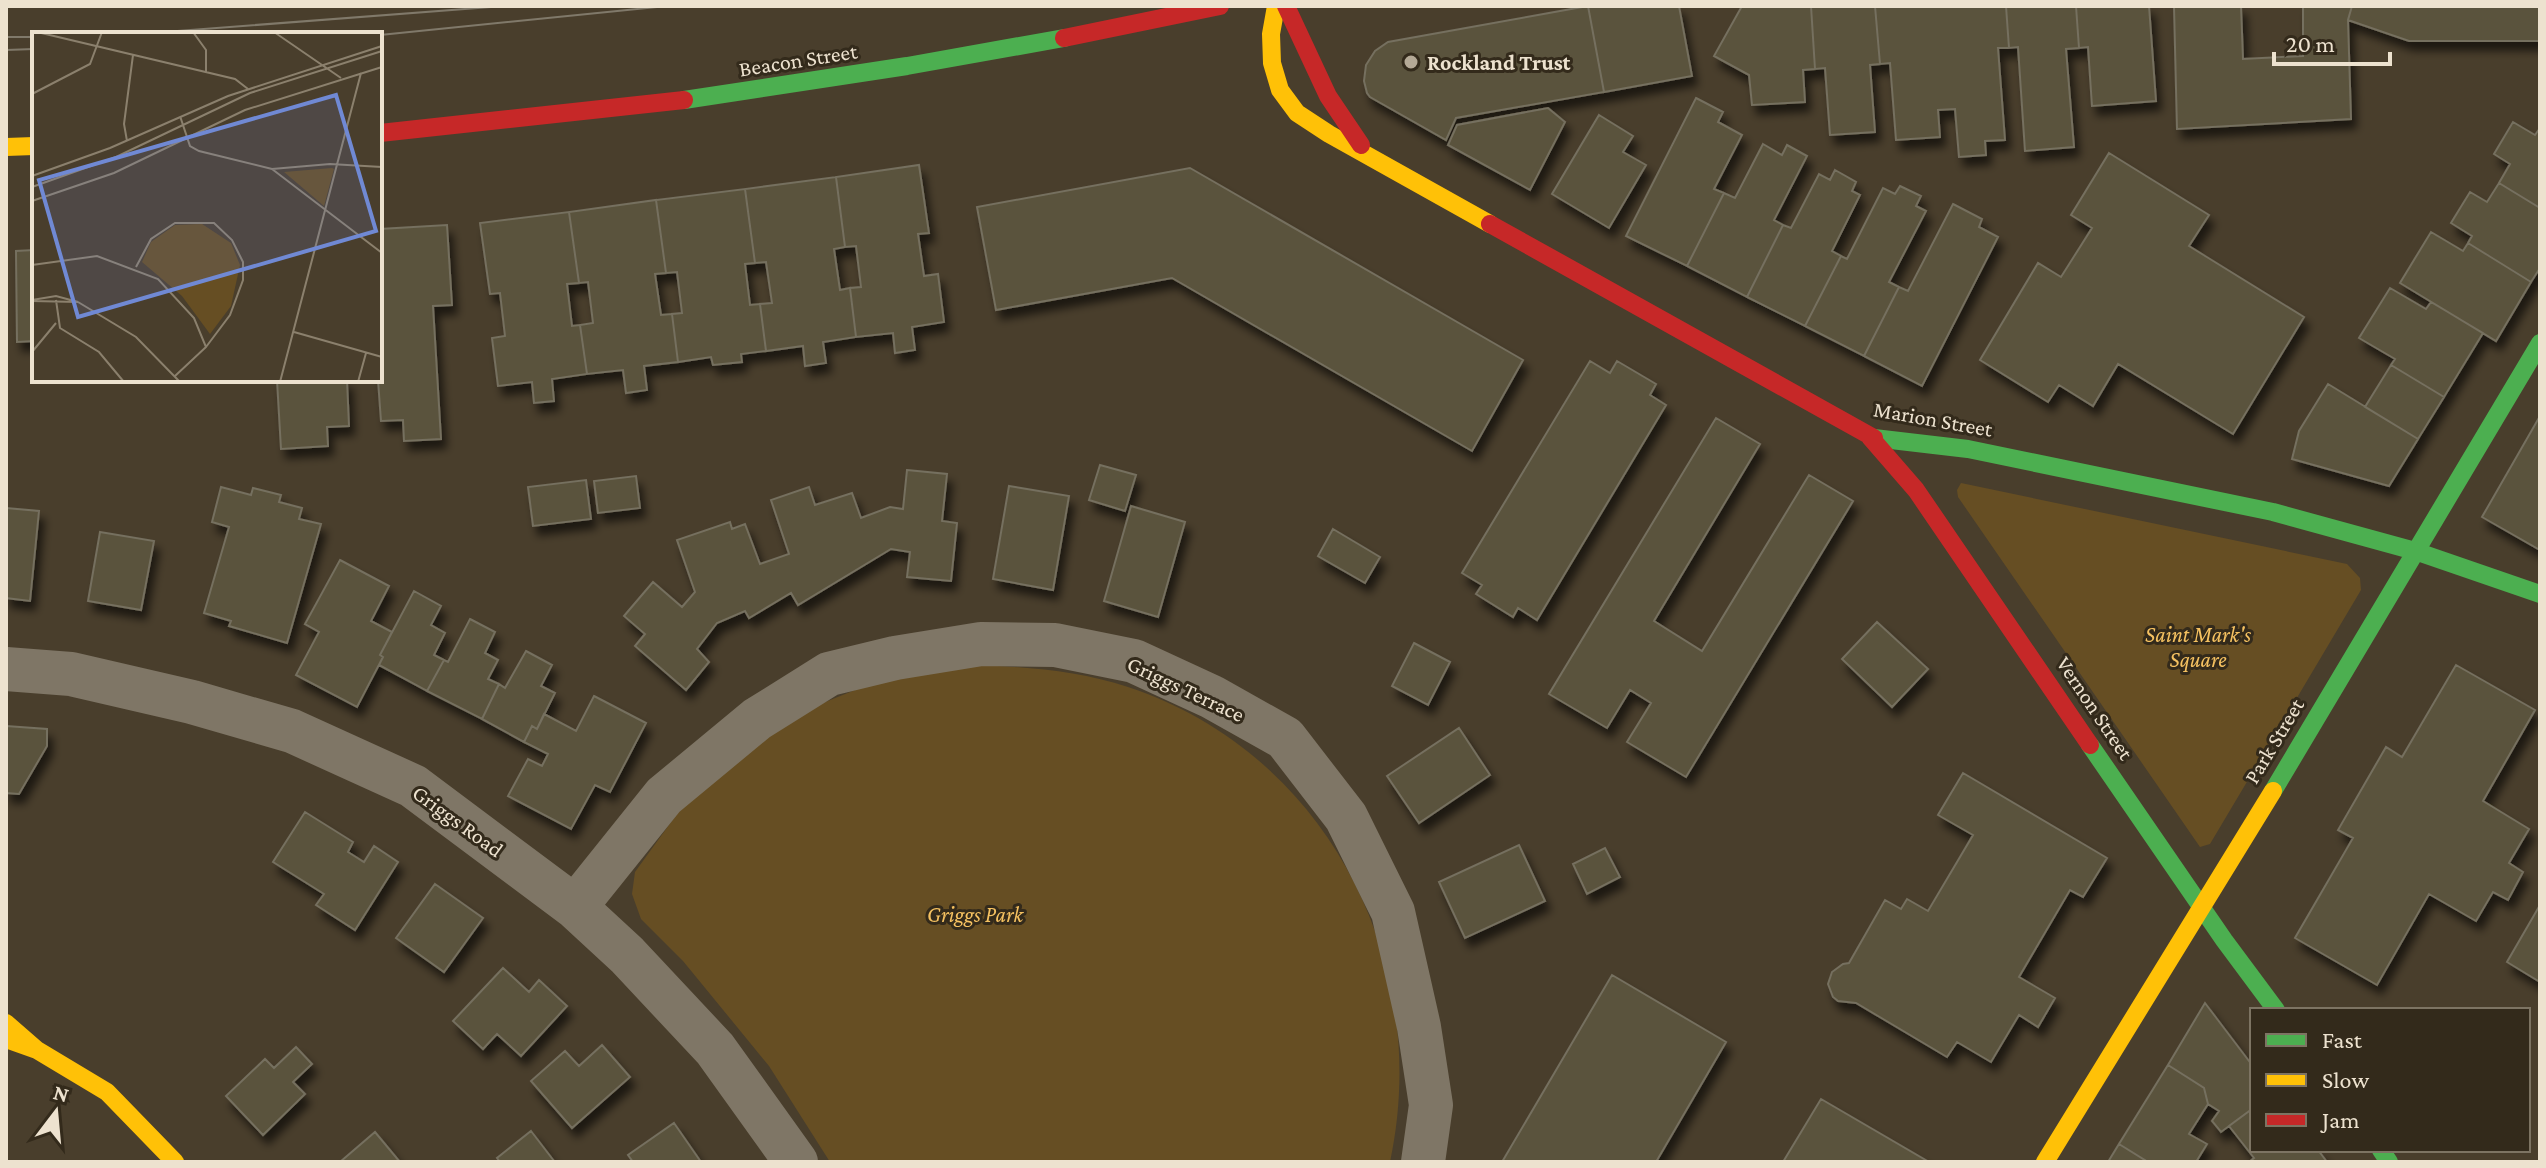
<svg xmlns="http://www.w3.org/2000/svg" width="2546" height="1168" viewBox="0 0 2546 1168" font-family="'Crimson Pro',serif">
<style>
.green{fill:#664e23}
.building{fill:#5a533c;stroke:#756f5f;stroke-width:2;filter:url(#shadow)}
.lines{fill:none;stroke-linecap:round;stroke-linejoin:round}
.street{stroke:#7f7666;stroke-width:44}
.fast{stroke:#4caf50;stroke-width:18}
.slow{stroke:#ffc107;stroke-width:18}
.jam{stroke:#c62828;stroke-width:18}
.tram{stroke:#80796a;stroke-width:2}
.poi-dot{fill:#b4a996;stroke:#332a1b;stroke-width:3}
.labels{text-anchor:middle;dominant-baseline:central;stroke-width:6;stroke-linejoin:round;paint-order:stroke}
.street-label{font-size:22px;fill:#ede2cf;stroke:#332a1b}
.poi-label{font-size:22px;font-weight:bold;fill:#ede2cf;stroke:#332a1b;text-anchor:start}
.park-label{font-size:22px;font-style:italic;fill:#f6c261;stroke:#332a1b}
.inset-road{fill:none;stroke:#8b806d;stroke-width:2}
.view{fill:#7089d4;fill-opacity:0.15;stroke:#7089d4;stroke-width:4}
.inset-edge{fill:none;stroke:#ede2cf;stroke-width:4}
</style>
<defs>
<filter id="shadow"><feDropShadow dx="5" dy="9" stdDeviation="4" flood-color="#0009"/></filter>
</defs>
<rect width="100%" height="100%" fill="#493e2c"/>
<path class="green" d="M1961,483L2347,564L2360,578L2361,590L2210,844L2200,847L1958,497L1957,490Z
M979,665C1029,667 1080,671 1128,687C1327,753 1433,961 1390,1162H830L769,1066L683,961L641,919L632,894L635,872L679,811L728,762L813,707L860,688L894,678Z"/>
<path class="building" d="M1588,6H1679L1692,76L1604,92Z
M1588,6L1604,92L1456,118L1446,140L1370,97L1367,93L1364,81L1366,65L1375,51L1388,42Z
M1742,6H1811L1815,69L1803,70L1805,102L1752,105L1749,75L1714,56Z
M1811,6H1875L1880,64L1870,65L1875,132L1830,135L1825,68L1815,69Z
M1875,6H2006L2009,48H1998L2005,140L1985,141L1986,155L1959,157L1955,109L1938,110L1940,137L1896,140L1890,63L1880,64Z
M2006,6H2076L2079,48L2066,49L2074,147L2025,151L2018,47L2009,48Z
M2076,6H2149L2156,101L2092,106L2088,47L2079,48Z
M2174,6H2241L2243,59L2303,56V6H2352L2348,20L2351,119L2177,129Z
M2352,6H2540V41H2409L2348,20Z
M1696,98L1723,112L1718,122L1742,135L1714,189L1724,193L1687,266L1626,236Z
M1548,108L1565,122L1530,190L1448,145L1457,125Z
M1599,115L1633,136L1623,152L1646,165L1609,228L1552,194Z
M2513,122L2535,135L2540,128V208L2499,183L2510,164L2494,154Z
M1763,144L1782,155L1787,145L1807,156L1774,220L1783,225L1747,297L1687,266L1724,193L1735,198Z
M2109,153L2209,215L2189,246L2304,317L2233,434L2118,364L2093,406L2059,385L2048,402L1980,360L2038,263L2061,277L2092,228L2071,215Z
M919,165L929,233L918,234L924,276L938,274L944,322L912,327L915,350L895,353L893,333L856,337L850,288L861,287L856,246L845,247L836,177Z
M1190,168L1523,360L1472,451L1172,278L996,310L977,207Z
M1835,170L1856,182L1852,191L1860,195L1832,251L1841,256L1805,326L1747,297L1783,225L1791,228L1819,174L1830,180Z
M836,177L845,247L834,249L840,290L850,288L856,337L823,342L826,363L805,366L803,346L766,351L760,304L772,303L766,262L755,263L745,189Z
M2499,183L2540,208V268L2531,282L2468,243L2472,236L2451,223L2470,192L2487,202Z
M1900,186L1921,196L1916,206L1926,211L1889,282L1899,287L1864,356L1805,326L1841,256L1847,259L1883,188L1895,194Z
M745,189L755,263L745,264L750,305L760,304L766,351L741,354L742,362L713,365L711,357L678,362L672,314L682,313L677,272L666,273L656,200Z
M656,200L666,273L655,274L661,315L672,314L678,362L644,366L647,390L626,393L623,370L587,374L580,325L593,323L588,282L579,283L569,212Z
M1953,204L1982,219L1979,227L1998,237L1922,386L1864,356L1899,287L1908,291Z
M569,212L579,283L567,284L572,326L580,325L587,374L552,379L554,401L534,403L532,382L498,386L492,338L505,336L500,293L490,294L480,223Z
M447,225L452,305L433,306L441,439L404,441L403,420L381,421L378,380L380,229Z
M2431,232L2463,251L2468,243L2531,282L2496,341L2400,283Z
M34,250V341L17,342L16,251Z
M2390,288L2426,309L2431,302L2483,333L2444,397L2391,365L2395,359L2359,338Z
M1590,361L1610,373L1617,361L1656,384L1650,395L1666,405L1537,620L1518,608L1513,617L1476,594L1482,585L1462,573Z
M2391,365L2444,397L2418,439L2365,407Z
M277,380H347L349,426L327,427L328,446L281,449Z
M2328,384L2418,439L2389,486L2292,459L2299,431Z
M2540,416V550L2482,517Z
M1716,418L1760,444L1654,621L1702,651L1809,475L1853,501L1686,777L1627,742L1651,703L1630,690L1607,728L1549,694Z
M1100,465L1136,475L1125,511L1089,500Z
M907,470L947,474L942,521L957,523L951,581L907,577L910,552L891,549L798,605L791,593L749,618L745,611L717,623L697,649L709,662L686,690L635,646L645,634L624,616L653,582L682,607L695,592L677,540L730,522L732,529L745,524L760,564L789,554L771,500L809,487L815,505L852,493L861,518L890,507L903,509Z
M636,476L640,508L598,513L594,481Z
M586,480L591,519L533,526L528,487Z
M1009,486L1069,496L1053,590L993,579Z
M221,487L251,495L253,488L281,495L279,502L302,508L299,519L321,524L287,643L229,626L231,621L204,613L229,527L212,522Z
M1131,506L1185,522L1158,617L1104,601Z
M6,508L39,511L30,601L6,598Z
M1333,529L1380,557L1365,583L1318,556Z
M100,532L154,541L141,610L88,601Z
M340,560L389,586L371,621L392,632L380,655L383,657L357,707L296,675L319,632L305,624Z
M414,591L441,606L431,625L445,633L434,655L444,660L427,691L379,665L383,657L380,655Z
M470,619L495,632L485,653L498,660L488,679L499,684L482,719L427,691L444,660L448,662Z
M1877,622L1928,669L1892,707L1842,659Z
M1414,643L1450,662L1428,705L1392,686Z
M526,651L552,665L541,686L555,693L537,729L532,726L524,742L482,719L499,684L505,688Z
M2456,665L2535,710L2483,801L2529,829L2509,863L2523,872L2508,900L2493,892L2476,921L2429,894L2377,985L2295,938L2353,838L2338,830L2386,747L2402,757Z
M594,696L646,723L610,792L595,785L571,829L508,796L528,759L542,766L548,754L524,742L532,726L537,729L544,714L576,731Z
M6,726L47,729V746L19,794L6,793Z
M1459,728L1490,775L1419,823L1387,776Z
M1963,773L2107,858L2083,897L2070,890L2019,977L2055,998L2038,1027L2019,1015L1991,1062L1957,1042L1947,1057L1856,1003L1838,1001L1833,997L1828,984L1832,972L1843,964L1849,963L1885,900L1901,909L1907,899L1928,911L1973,835L1938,815Z
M305,812L353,842L348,852L364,862L374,846L398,862L355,930L316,905L324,894L273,862Z
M1519,845L1545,901L1465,938L1439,882Z
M1605,848L1620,877L1587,894L1573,864Z
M435,884L483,918L444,972L396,938Z
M2540,905V982L2507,962Z
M503,968L529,992L539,980L567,1006L521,1056L497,1034L483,1049L453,1021Z
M1612,975L1726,1042L1656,1162H1502Z
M2205,1003L2252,1065V1109L2221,1132L2212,1121L2219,1111L2208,1104L2204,1088L2168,1065Z
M602,1045L630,1077L572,1128L531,1081L565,1051L579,1066Z
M296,1047L312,1064L293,1082L305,1094L263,1135L226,1096L265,1059L274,1068Z
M2168,1065L2204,1088L2208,1104L2189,1134L2207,1144L2196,1162H2148L2119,1144Z
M1821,1099L1929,1162H1783Z
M2252,1109V1150H2318L2327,1162H2249L2254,1158L2229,1126Z
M674,1123L701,1162H633L628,1155Z
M531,1131L554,1161L500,1162L497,1158Z
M375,1132L400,1162H340Z
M2119,1144L2148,1162H2108Z"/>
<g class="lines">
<path class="street" d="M6,669L71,674L192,702L292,731L413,786L575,907L627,955L715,1049L796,1162
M575,907L664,796L757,719L829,674L895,658L981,644L1055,645L1134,661L1212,697L1285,738L1346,817L1393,912L1419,1027L1431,1105L1423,1162"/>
<path class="fast" d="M684,100L907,66L1064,38
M1874,438L1968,449L2273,512L2415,551L2540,594
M2090,745L2224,940L2276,1010
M2273,791L2540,343
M2381,1150L2389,1162"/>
<path class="slow" d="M1276,6L1271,34L1272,63L1280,90L1297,113L1329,134L1490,224
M6,147L34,146
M6,1023L37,1050L6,1039
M37,1050L107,1092L175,1162
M2045,1162L2273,791"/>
<path class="jam" d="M1286,6L1328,96L1361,145
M1064,38L1220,6
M380,133L684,100
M1490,224L1874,438
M1870,437L1916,490L2090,745"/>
<path class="tram" d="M138,34L504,6
M380,35L667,6
M6,37H34
M6,50L34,49"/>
</g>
<circle class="poi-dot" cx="1411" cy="62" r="8"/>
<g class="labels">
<g class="street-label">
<text transform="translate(798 60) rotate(-9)">Beacon Street</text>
<text transform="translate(1933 419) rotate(10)">Marion Street</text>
<text transform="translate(1186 689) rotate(25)">Griggs Terrace</text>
<text transform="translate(2095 708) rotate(56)">Vernon Street</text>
<text transform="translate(2274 741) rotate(-59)">Park Street</text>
<text transform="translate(458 821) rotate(36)">Griggs Road</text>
</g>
<g class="poi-label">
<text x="1427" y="62">Rockland Trust</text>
</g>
<g class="park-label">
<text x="2198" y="634">Saint Mark's<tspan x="2198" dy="25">Square</tspan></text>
<text x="975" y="914">Griggs Park</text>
</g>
</g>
<g transform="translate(32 32)">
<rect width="350" height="350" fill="#493e2c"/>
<path d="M302,137L292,174L252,140L300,136ZM170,192L199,211L208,233L199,274L178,302L150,264L110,230L119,210L143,193Z" fill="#664e23"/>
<path class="inset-road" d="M5,0L203,47L216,57M161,0L174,18V41M242,0L309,46M0,62L58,32L70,0M148,84L158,114L167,119L240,137L298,132L350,135M95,109L92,92L101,23M240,137L350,221M0,144L78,116L196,64L350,14M0,155L84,125L218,61L350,19M0,169L82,141L213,78L350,35M0,233L65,224L126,247L162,286L174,315L143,344M104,235L119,207L143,191H182L200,208L211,230V248L198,283L174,315M0,268L24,264L46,270L0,269M24,268L28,296L67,320L92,350M46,270L104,305L148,350M262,300L350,325M0,320L24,291M248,350L329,41M326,350L334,321"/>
<path class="view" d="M304,63L344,199L46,285L7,148Z"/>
<rect width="350" height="350" class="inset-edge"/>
</g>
<rect width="2546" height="1168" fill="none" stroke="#ede2cf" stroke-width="16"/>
<rect x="2250" y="1008" width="280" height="144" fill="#332a1b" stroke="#7d7463" stroke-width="2"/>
<rect x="2266" y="1034" width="40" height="12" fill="#4caf50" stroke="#7d7463" stroke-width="2"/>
<text x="2322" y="1048" font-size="24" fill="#ede2cf">Fast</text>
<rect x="2266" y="1074" width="40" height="12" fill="#ffc107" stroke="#7d7463" stroke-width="2"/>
<text x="2322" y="1088" font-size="24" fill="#ede2cf">Slow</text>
<rect x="2266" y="1114" width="40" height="12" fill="#c62828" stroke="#7d7463" stroke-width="2"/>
<text x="2322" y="1128" font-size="24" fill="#ede2cf">Jam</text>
<g transform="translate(56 1112) rotate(16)" stroke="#332a1b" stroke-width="6" paint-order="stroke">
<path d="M0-6L14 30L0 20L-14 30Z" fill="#ede2cf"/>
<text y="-12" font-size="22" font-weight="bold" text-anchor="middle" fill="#ede2cf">N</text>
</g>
<path d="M2274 52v12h116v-12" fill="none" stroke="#ede2cf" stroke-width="4"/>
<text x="2286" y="52" font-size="24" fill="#ede2cf" stroke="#332a1b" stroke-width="6" paint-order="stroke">20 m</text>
</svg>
